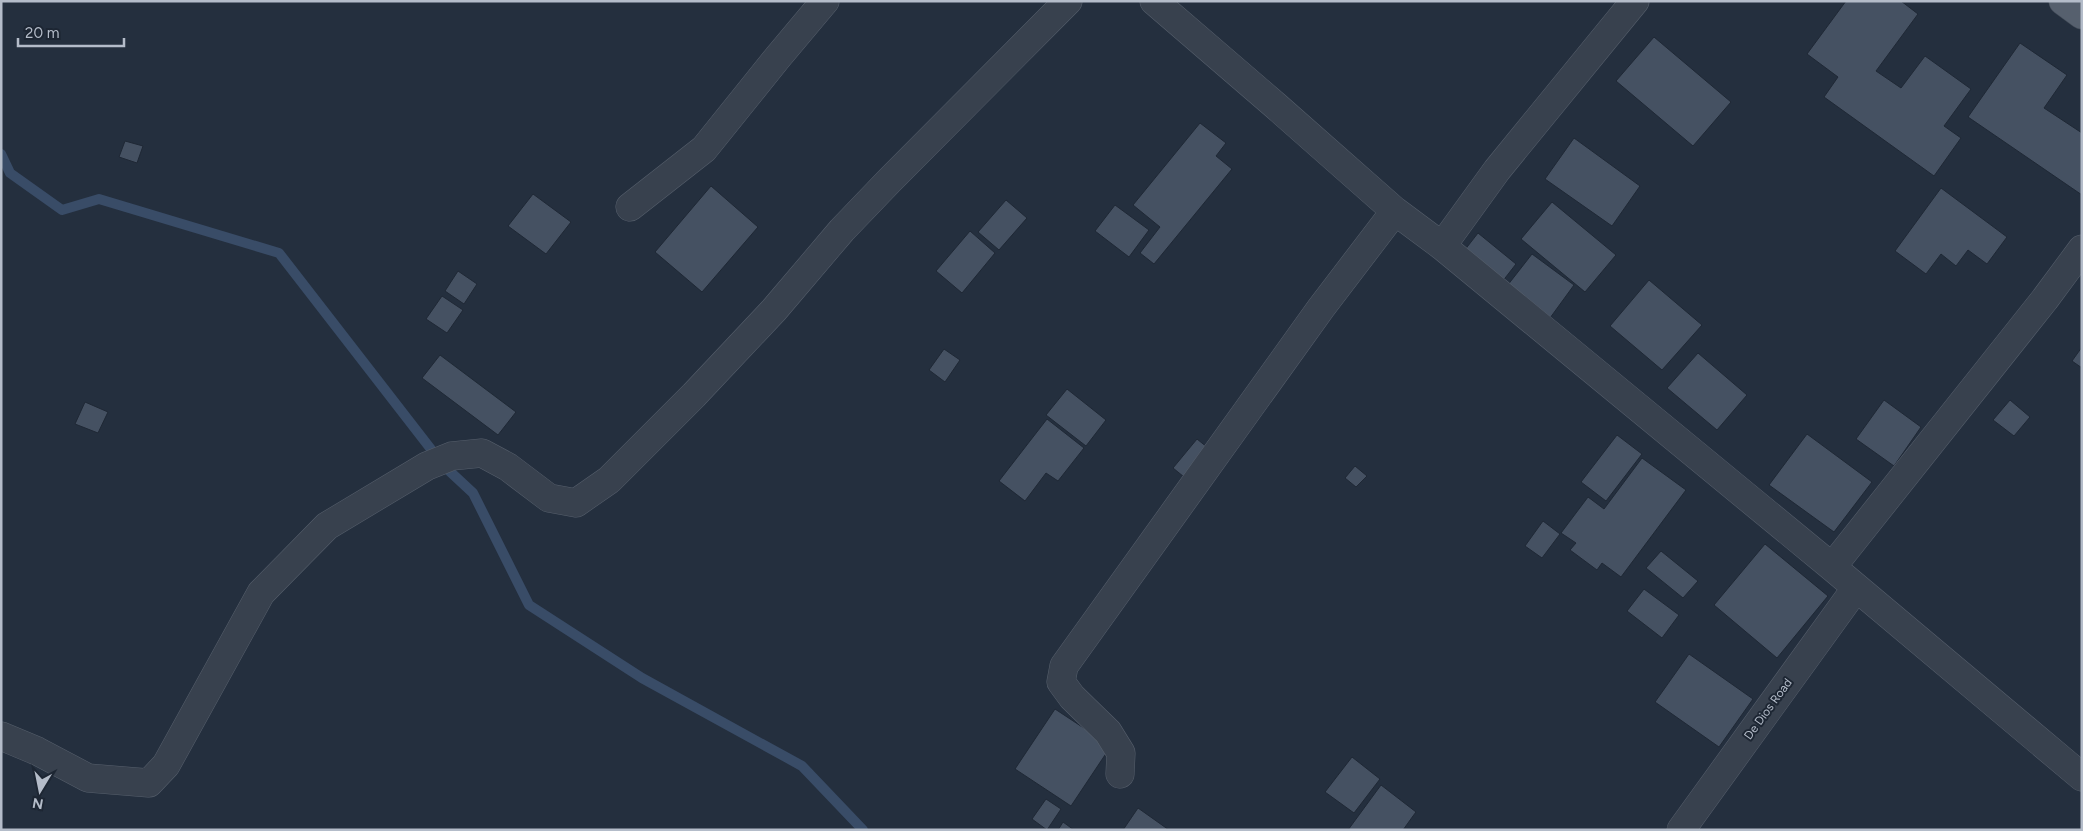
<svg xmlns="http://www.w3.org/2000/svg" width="2083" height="831" viewBox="0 0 2083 831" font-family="Figtree,sans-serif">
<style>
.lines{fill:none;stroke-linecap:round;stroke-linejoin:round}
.stream{stroke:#394c67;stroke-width:10}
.building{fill:#455162;stroke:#1f2835}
.minor-casing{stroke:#565f6c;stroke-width:29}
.major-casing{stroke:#414a57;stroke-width:29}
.minor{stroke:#38414e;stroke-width:28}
.major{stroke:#56606e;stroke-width:28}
.labels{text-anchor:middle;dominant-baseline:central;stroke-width:4;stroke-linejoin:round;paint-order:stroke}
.street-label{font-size:12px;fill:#b4bcc9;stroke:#1d2633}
</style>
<rect width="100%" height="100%" fill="#242f3e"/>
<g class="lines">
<path class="stream" d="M1,154L10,173L62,210L99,199L279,253L444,466L473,493L529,605L642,678L802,766L863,830"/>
</g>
<path class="building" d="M1846,1H1901L1918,14L1876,71L1901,88L1925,56L1971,89L1944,126L1961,138L1934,176L1824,97L1838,77L1807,54Z
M1654,37L1731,102L1693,146L1616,81Z
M2020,43L2067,75L2044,108L2082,133V195L1968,117Z
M1200,123L1226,143L1216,156L1232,169L1154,264L1140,253L1160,227L1133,205Z
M1574,138L1640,186L1612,226L1545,179Z
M125,141L143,146L137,163L119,157Z
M711,186L758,227L702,292L655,252Z
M1941,188L2007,237L1987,264L1968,250L1956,266L1941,254L1926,274L1895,251Z
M533,194L571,222L546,254L508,226Z
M1006,200L1027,218L999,250L978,232Z
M1552,202L1616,255L1585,292L1521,239Z
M1115,205L1149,230L1129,257L1095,231Z
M970,231L995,253L962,293L936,271Z
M1478,233L1516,264L1502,282L1464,251Z
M1532,254L1574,285L1550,318L1507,286Z
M458,271L477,284L464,304L445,291Z
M1649,280L1702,325L1662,370L1610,326Z
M442,296L463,310L447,333L426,319Z
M2082,347V368L2072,361Z
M944,349L960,360L945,382L929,370Z
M1698,353L1747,395L1717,430L1667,388Z
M440,355L516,412L498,435L422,378Z
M1067,389L1106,420L1086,446L1046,415Z
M1884,400L1921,427L1894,466L1856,439Z
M2010,400L2030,417L2014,436L1993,420Z
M85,402L108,412L98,433L75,424Z
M1047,419L1084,448L1058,481L1046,473L1025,501L999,481Z
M1807,434L1872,482L1834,532L1769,485Z
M1617,435L1642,454L1606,501L1581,482Z
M1197,439L1213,452L1189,481L1173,468Z
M1642,458L1686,490L1621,577L1602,563L1597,570L1570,550L1576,543L1561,533L1588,497L1604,509Z
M1355,466L1367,476L1356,487L1345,478Z
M1543,521L1560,534L1542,558L1525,546Z
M1765,544L1828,596L1777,658L1714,605Z
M1661,551L1698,581L1683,598L1646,568Z
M1644,589L1679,615L1662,638L1627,611Z
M1689,654L1753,699L1719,747L1655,702Z
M1055,709L1111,746L1071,806L1015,769Z
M1352,757L1380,779L1354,813L1325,792Z
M1381,785L1416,812L1413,816L1403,830H1348Z
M1046,799L1061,809L1047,830L1032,819Z
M1138,808L1169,830H1123Z
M1063,822L1074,830H1058Z"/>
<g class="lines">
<defs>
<path id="minor" d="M1154,1L1276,106L1395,211L1442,246L1832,567L2082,777
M630,207L704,149L778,57L825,1
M1442,246L1497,170L1635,1
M1832,567L2045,299L2082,249
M1,736L37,751L88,778L149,783L166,765L261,593L327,526L427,466L452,456L482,453L508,467L549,498L576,503L609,480L694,395L774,310L842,230L889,181L1068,1
M1120,774L1121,753L1108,732L1072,697L1061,682L1064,666L1321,308L1395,211
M1681,830L1856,588"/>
<path id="major" d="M2063,1L2082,15"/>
</defs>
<use href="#minor" class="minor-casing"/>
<use href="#major" class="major-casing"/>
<use href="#minor" class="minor"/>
<use href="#major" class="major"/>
</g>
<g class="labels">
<g class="street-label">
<text transform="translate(1768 709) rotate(-54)">De Dios Road</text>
</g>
</g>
<rect width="2083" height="831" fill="none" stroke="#b4bcc9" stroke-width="5"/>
<g transform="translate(40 791) rotate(190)" stroke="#1d2633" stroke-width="4" paint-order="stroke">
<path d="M0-4L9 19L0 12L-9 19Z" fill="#b4bcc9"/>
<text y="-8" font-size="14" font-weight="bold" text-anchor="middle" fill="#b4bcc9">N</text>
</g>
<path d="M18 38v8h106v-8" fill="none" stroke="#b4bcc9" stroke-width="2.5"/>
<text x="25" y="38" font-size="15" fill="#b4bcc9" stroke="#1d2633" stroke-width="4" paint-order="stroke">20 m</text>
</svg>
